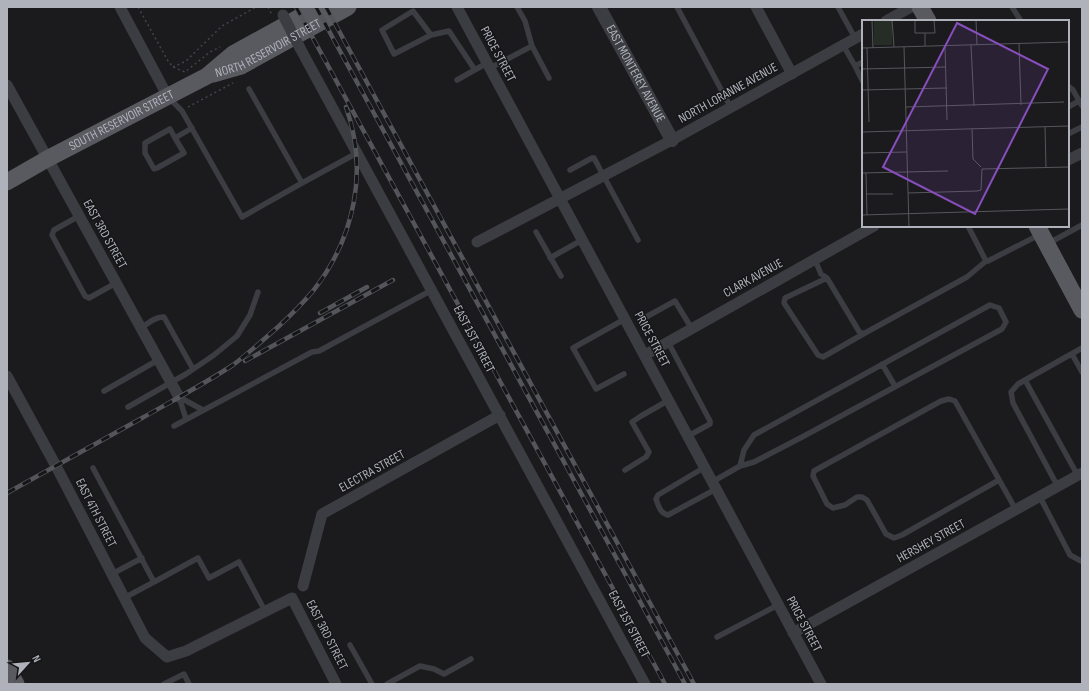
<svg xmlns="http://www.w3.org/2000/svg" width="1089" height="691" viewBox="0 0 1089 691" font-family="'Sofia Sans Condensed',sans-serif">
<style>
.lines{fill:none;stroke-linecap:round;stroke-linejoin:round}
.path{stroke:#424449;stroke-width:1.5;stroke-dasharray:2 3;stroke-linecap:butt}
.service{stroke:#3c3d42;stroke-width:5.5}
.minor{stroke:#3c3d42;stroke-width:11}
.tertiary{stroke:#3c3d42;stroke-width:14}
.primary{stroke:#595a60;stroke-width:17}
.rail-casing{stroke:#53555a;stroke-width:4.5}
.rail{stroke:#161618;stroke-width:3;stroke-dasharray:9;stroke-linecap:butt}
.path-bridge{stroke:#424449;stroke-width:1.5;stroke-dasharray:2 3;stroke-linecap:butt}
.minor-bridge{stroke:#3c3d42;stroke-width:11}
.labels{text-anchor:middle;dominant-baseline:central;stroke-width:3;stroke-linejoin:round;paint-order:stroke}
.street-label{font-size:13px;fill:#afb2bb;stroke:#161618}
.inset-road{fill:none;stroke:#56575c;stroke-width:1}
.view{fill:#884ebe;fill-opacity:0.15;stroke:#884ebe;stroke-width:2}
.inset-edge{fill:none;stroke:#afb2bb;stroke-width:2}
</style>
<rect width="100%" height="100%" fill="#1b1b1d"/>
<g class="lines">
<path class="path" d="M138,7L168,61L173,67L185,72L210,52L220,47
M173,67L186,61L222,26L256,7
M188,107L233,83"/>
<path class="service" d="M517,7L525,21L532,46
M677,7L731,108
M838,7L855,38
M1012,7L1021,21
M431,35L394,54L382,30L413,11L431,35L449,31L475,70
M843,45L855,66L863,62
M855,66L863,82
M490,68L532,46L549,78
M457,80L487,63
M1068,86L1073,90L1082,106
M169,98L182,111L242,217L302,183L249,89
M1068,107L1079,101
M1068,134L1082,127
M175,138L184,153L157,168L154,169L145,153V143L170,129L175,138L192,128
M570,170L592,158H594L638,240
M302,183L357,153
M79,216L54,230L52,235L85,296L89,298L116,283
M968,226L986,261H988L1039,235
M536,232L561,276
M1049,243L1082,225
M550,258L582,240
M815,260L821,274L827,278L860,333H865L967,277L986,261
M827,278L785,298L784,303L818,355L823,357L865,333
M646,317L675,301L692,329
M141,328C147,324 156,316 164,317L193,369
M668,342L710,421V424L688,436
M1072,354L1082,372
M882,364L895,386
M624,374L596,389L573,348L625,319
M1025,380L1078,476
M104,391L158,360
M179,397L203,410
M179,397L186,419
M128,407L186,374L214,355L237,336L250,315L258,292
M174,426L312,352L319,351L432,290
M705,467L658,495L656,499C659,507 660,513 668,515L716,489
M93,468L154,582L198,558L209,578L239,562L265,611
M625,470L646,457L649,452L632,422L641,416L669,400
M999,480L902,535L894,538L886,534L867,500L862,497H857L845,505L833,508L827,504L813,476L814,471L941,401L949,399L955,401L1016,510
M712,482L740,466L754,462L804,436L1002,329L1006,322L999,308L990,305L754,435L744,450L740,466
M1058,487L1013,403L1011,392L1018,384L1082,348
M1040,497L1070,555L1081,561
M112,574L142,558
M124,598L154,582
M717,637L778,605
M350,645L372,684
M164,684L184,674L189,684
M387,684L420,666L434,669L444,674L471,659"/>
<path class="minor" d="M120,7L168,97
M457,7L821,684
M756,7L792,74
M886,21L911,7
M300,48L645,684
M7,85L179,397
M1068,160L1082,153
M477,242L672,140L863,34
M645,355L874,226
M7,376L56,466L145,638L167,657L186,651L292,598L336,684
M303,586L322,514L500,415
M793,633L1082,473"/>
<path class="tertiary" id="s1" d="M599,7L672,140"/>
<g class="primary">
<path d="M920,7L928,21"/>
<path id="s2" d="M213,74L241,66L348,7"/>
<path id="s3" d="M7,182L47,159L207,76L233,54L318,7"/>
<path d="M1037,226L1082,310"/>
<path d="M7,668L16,684"/>
</g>
<defs>
<path id="rail" d="M296,7L665,684
M316,7L685,684
M326,7L694,684
M320,313L367,287
M245,361L393,280
M7,493C52,468 97,443 142,418C172,401 204,384 233,365C249,353 264,339 279,326C291,315 302,304 313,291C354,239 369,171 346,107"/>
</defs>
<use href="#rail" class="rail-casing"/>
<use href="#rail" class="rail"/>
<path class="path-bridge" d="M268,7L272,15"/>
<path class="minor-bridge" d="M283,15L300,48"/>
</g>
<g class="labels">
<g class="street-label">
<text stroke="none"><textPath href="#s2" startOffset="61">NORTH RESERVOIR STREET</textPath></text>
<text transform="translate(498 54) rotate(62)">PRICE STREET</text>
<text stroke="none"><textPath href="#s1" startOffset="76">EAST MONTEREY AVENUE</textPath></text>
<text transform="translate(728 93) rotate(-29)">NORTH LORANNE AVENUE</text>
<text stroke="none"><textPath href="#s3" startOffset="130">SOUTH RESERVOIR STREET</textPath></text>
<text transform="translate(105 234) rotate(61)">EAST 3RD STREET</text>
<text transform="translate(753 278) rotate(-29)">CLARK AVENUE</text>
<text transform="translate(474 339) rotate(62)">EAST 1ST STREET</text>
<text transform="translate(652 339) rotate(62)">PRICE STREET</text>
<text transform="translate(372 471) rotate(-29)">ELECTRA STREET</text>
<text transform="translate(96 513) rotate(63)">EAST 4TH STREET</text>
<text transform="translate(931 541) rotate(-29)">HERSHEY STREET</text>
<text transform="translate(629 624) rotate(62)">EAST 1ST STREET</text>
<text transform="translate(804 624) rotate(62)">PRICE STREET</text>
<text transform="translate(327 635) rotate(63)">EAST 3RD STREET</text>
</g>
</g>
<g transform="translate(862 20)">
<rect width="207" height="207" fill="#1b1b1d"/>
<path d="M12,0H30V25H12Z" fill="#252d26"/>
<path class="inset-road" d="M10,0L11,28M30,0L32,27M53,0V13H73L72,0M94,0H129M114,0L115,25M63,13V26M157,24L159,85M109,25L112,86M83,26L85,100M42,27L47,207M0,28L207,22M5,28L7,102M0,49L84,47M0,70L85,68M44,87L202,82M183,107L184,148M110,109L111,139L119,147M0,112L207,106M0,133L45,132M0,153L86,151M4,153L5,195M46,173L115,171L119,170L120,149L207,147M4,174H31M0,195L207,189"/>
<path class="view" d="M95,3L186,49L113,194L21,147Z"/>
<rect width="207" height="207" class="inset-edge"/>
</g>
<rect width="1089" height="691" fill="none" stroke="#afb2bb" stroke-width="16"/>
<g transform="translate(28 663) rotate(63)" stroke="#161618" stroke-width="3" paint-order="stroke">
<path d="M0-3L7 15L0 10L-7 15Z" fill="#afb2bb"/>
<text y="-6" font-size="11" font-weight="bold" text-anchor="middle" fill="#afb2bb">N</text>
</g>
</svg>
